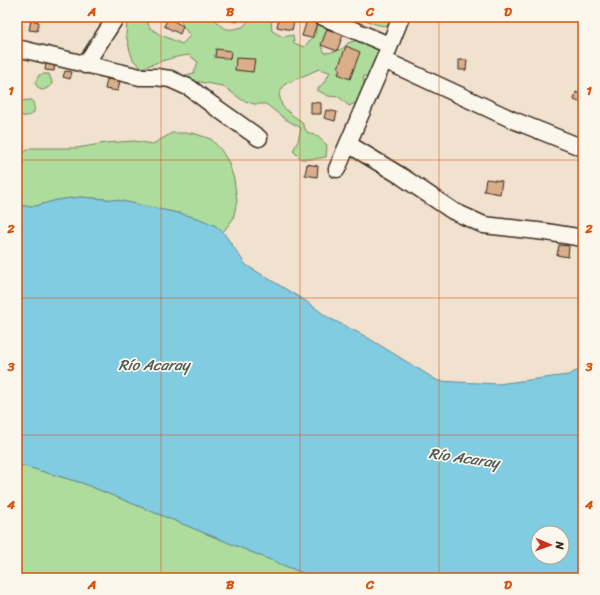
<svg xmlns="http://www.w3.org/2000/svg" width="600" height="595" viewBox="0 0 600 595" font-family="Sriracha,sans-serif">
<style>
.green{fill:#aedc9c;stroke:#74835d}
.water{fill:#81cce1;stroke:#658b93;fill-rule:evenodd}
.building{fill:#daad8b;stroke:#3b2a1e}
.lines{fill:none;stroke-linecap:round;stroke-linejoin:round}
.minor-casing{stroke:#3b2a1e;stroke-width:19}
.minor{stroke:#fbf7ec;stroke-width:16}
.grid{fill:none;stroke:#d7540e;stroke-width:1;stroke-opacity:0.55}
.labels{text-anchor:middle;dominant-baseline:central;stroke-width:3.5;stroke-linejoin:round;paint-order:stroke}
.water-label{font-size:15px;font-style:italic;fill:#505b58;stroke:#fbf7ec}
.neatline{fill:none;stroke:#d7540e;stroke-width:1.5}
.grid-label{font-size:13px;text-anchor:middle;font-weight:bold;fill:#d7540e}
</style>
<rect width="100%" height="100%" fill="#f1e1cf"/>
<filter id="ink" filterUnits="userSpaceOnUse"><feTurbulence type="fractalNoise" baseFrequency=".025" numOctaves="2"/><feDisplacementMap in="SourceGraphic" scale="8" xChannelSelector="R" yChannelSelector="G"/><feConvolveMatrix kernelMatrix="1 2 1 2 8 2 1 2 1" color-interpolation-filters="sRGB"/></filter>
<g filter="url(#ink)">
<path class="green" d="M131,17H145L150,28L159,34L182,44L190,36L183,26L180,18L177,17H213C224,31 227,31 243,27L251,17H271L272,31L283,37L293,35L294,43L304,47L315,35L317,23L325,17C328,31 328,33 321,45L325,53C333,52 343,51 348,43L359,39L382,42L390,63L387,75L375,78L363,76L365,88L360,101L349,106L339,97L328,96L317,90L325,81L330,72L319,69L285,84L279,94L282,106L292,115L301,121L307,132L318,137L327,145L326,157L314,159H301L293,151L298,141L301,128L285,119L266,104H254L242,100L223,86L200,82H168L182,76L194,73L198,62L189,55C172,57 158,62 142,68L133,60L129,47L126,35L127,23Z
M363,17H404C402,19 399,22 396,23C386,29 373,24 364,19Z
M45,74H49L52,82L51,86L43,90L39,89L35,83L39,75Z
M29,100H32C36,110 36,117 22,116L18,109L19,105L22,101Z
M172,133H193L211,139L221,150L228,161L234,179L237,201L233,219L223,232L214,225L200,219L182,214L117,200L80,197L57,200L36,206H17V156L31,148H77L106,143L134,141L153,144Z
M17,464L82,483L310,576L316,578H17Z"/>
<path class="water" d="M80,197L117,200L182,214L200,219L214,225L223,232L246,265L307,302L329,318L365,336L438,381L498,384L568,375L583,368V578H316L310,576L82,483L17,464V206H36L57,200ZM538,533H562V557H538Z"/>
<path class="building" d="M219,17H238L237,22Z
M279,17H295L292,30L277,27Z
M168,18L183,26L180,34L164,26Z
M31,20L39,22L37,31L29,30Z
M307,20L317,23L312,38L302,36Z
M327,29L343,35L337,51L321,45Z
M346,46L360,52L350,79L338,74L340,69L338,68Z
M216,49L231,51L230,59L215,57Z
M236,58L255,59L253,72L235,70Z
M459,60H467L466,70H459Z
M46,62L55,64L54,71L45,70Z
M65,71L72,72L70,79L63,77Z
M107,79L120,81L118,91L105,89Z
M576,92L583,95L582,103L574,100Z
M311,102L321,103V114H311Z
M326,110L337,112L335,121L324,118Z
M307,164L318,166L317,177L305,175Z
M486,179L502,181L500,194L484,191Z
M559,245L569,246L568,257L557,255Z"/>
<g class="lines">
<defs>
<path id="minor" d="M323,17L389,45
M17,48L140,77H156L170,79L190,88L211,104L259,138
M384,60L513,120L583,148
M85,65L116,17
M348,144L401,176L453,211L484,225L546,232L583,238
M337,169L384,60L401,17"/>
</defs>
<use href="#minor" class="minor-casing"/>
<use href="#minor" class="minor"/>
</g>
</g>
<path class="grid" d="M161,17V578M300,17V578M439,17V578M17,160H583M17,298H583M17,435H583"/>
<g class="labels">
<g class="water-label">
<text x="154" y="365">Río Acaray</text>
<text transform="translate(464 458) rotate(8)">Río Acaray</text>
</g>
</g>
<rect width="600" height="595" fill="none" stroke="#fbf7ec" stroke-width="44"/>
<g transform="translate(550 545) rotate(92)"><circle r="19" fill="#fbf7ec" stroke="#aea59a"/>
<path d="M0-3L7 15L0 10L-7 15Z" fill="#c8321e"/>
<text y="-6" font-size="11" font-weight="bold" text-anchor="middle" fill="#3b2a1e">N</text>
</g>
<rect x="22" y="22" width="556" height="551" class="neatline"/>
<g class="grid-label">
<text x="92" y="16">A</text>
<text x="230" y="16">B</text>
<text x="370" y="16">C</text>
<text x="508" y="16">D</text>
<text x="11" y="95">1</text>
<text x="589" y="95">1</text>
<text x="11" y="233">2</text>
<text x="589" y="233">2</text>
<text x="11" y="371">3</text>
<text x="589" y="371">3</text>
<text x="11" y="509">4</text>
<text x="589" y="509">4</text>
<text x="92" y="589">A</text>
<text x="230" y="589">B</text>
<text x="370" y="589">C</text>
<text x="508" y="589">D</text>
</g>
</svg>
